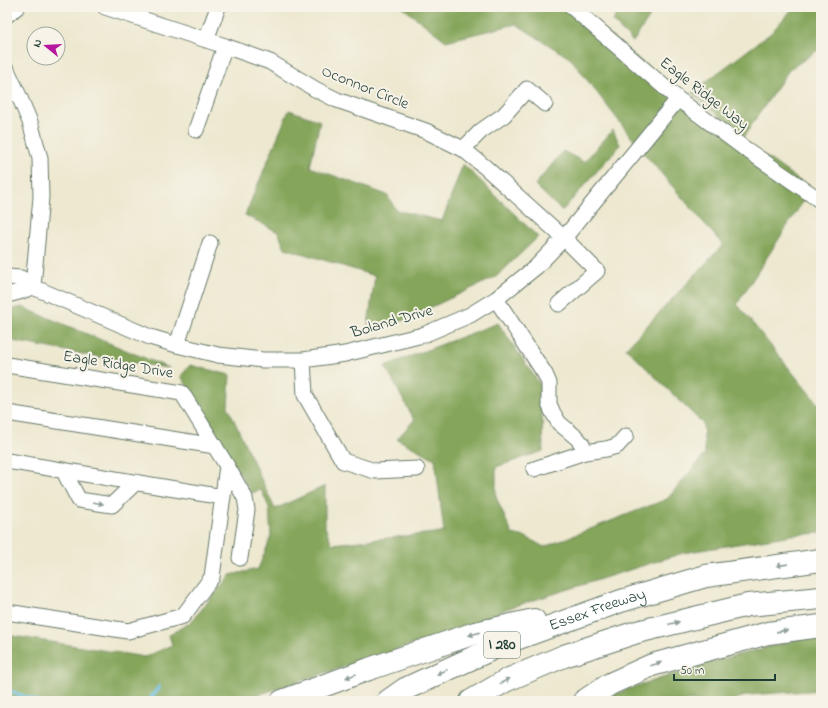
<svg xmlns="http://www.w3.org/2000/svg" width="828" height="708" viewBox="0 0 828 708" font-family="'Indie Flower',sans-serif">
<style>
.forest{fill:#84a55a;stroke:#527147}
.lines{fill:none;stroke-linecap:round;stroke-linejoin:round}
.stream{stroke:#62bcdf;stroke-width:4}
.minor-casing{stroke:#67796a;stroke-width:17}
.highway-casing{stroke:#67796a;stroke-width:24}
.minor{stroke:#fff;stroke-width:15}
.highway{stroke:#fff;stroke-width:22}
.oneway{fill:#8f9e9a}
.labels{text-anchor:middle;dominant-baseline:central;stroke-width:4;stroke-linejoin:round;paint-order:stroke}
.shield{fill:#f7f3e8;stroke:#60746a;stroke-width:1}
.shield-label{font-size:15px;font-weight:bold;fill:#1f3d34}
.street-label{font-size:16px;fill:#1f3d34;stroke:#f7f3e8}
</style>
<rect width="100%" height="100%" fill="#f7f3e8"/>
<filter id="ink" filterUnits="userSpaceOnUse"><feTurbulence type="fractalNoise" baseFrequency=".025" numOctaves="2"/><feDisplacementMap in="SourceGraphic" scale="8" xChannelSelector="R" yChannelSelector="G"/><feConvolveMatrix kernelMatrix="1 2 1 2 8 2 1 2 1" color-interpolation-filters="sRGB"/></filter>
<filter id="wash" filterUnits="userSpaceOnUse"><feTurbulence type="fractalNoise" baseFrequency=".012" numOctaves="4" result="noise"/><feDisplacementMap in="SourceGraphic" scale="16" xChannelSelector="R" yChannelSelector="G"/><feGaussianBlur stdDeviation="0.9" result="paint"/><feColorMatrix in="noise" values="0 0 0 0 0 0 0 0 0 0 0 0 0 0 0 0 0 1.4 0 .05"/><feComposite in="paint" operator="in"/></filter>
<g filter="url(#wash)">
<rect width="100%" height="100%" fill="#ede8cf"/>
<path class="forest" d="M402,7H577L683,97L811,189L737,304L818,404L821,401V533L792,535L683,553L506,609L464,631L460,629L239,701H7V635L145,657L172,645L169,635L191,622L230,575L258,569L271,537L269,507L261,490L251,493L205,414L181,376L190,365L230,375L228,407L275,509L325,486V527L332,544L444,532L435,459L397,439L414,420L385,366L498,323L541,386L543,451L496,467V497L512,534L526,537L544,547L667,499L705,454L703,424L626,348L723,245L642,151L571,59L516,24L446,41Z
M619,7H656L633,42L613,22Z
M794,7H821V48L789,70L744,136L691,93L771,33Z
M289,110L320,121L310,167L387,195L396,210L442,221L463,164L538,237L496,277L395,324L368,325L375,276L285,248L278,232L245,215Z
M613,130L620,145L562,211L535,185L563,151L584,162Z
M22,307L169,368L121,361L7,340V311Z
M821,633V690L748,695L729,701H600L628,689L715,661Z"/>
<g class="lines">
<path class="stream" d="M7,690L36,701
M149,701L159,687"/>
</g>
</g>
<g filter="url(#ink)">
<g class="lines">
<defs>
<path id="minor" d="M105,7L225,46L270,62L315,89L337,100L426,131L463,149L485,167L564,238L597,271L559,304
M572,7L678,99L744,148L821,201
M7,15L17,7
M206,40L218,7
M7,70L19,96L30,122L40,158L41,197L33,287
M196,130L225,46
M463,149L481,131L504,115L527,89L545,104
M7,277L21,278L33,287L150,337L177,345L218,355L263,360H303L345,354L423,335L470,315L496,299L536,267L564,238L678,99
M7,295L19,292L33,287
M496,299L545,374L549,383V404L553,413L559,423L577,438L582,444L585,452L534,469
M177,345L210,243
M303,360L305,395L343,461L375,471L417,469
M7,365L182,393L227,466L212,577L183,616L128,631L7,612
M7,413L215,446
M585,452L606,449L617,446L626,436
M7,461L223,497
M227,466L245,498L247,510L240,558
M63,470L79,500L112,505L136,482"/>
<g id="highway">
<path d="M282,701L369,669L475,633L534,620"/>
<path id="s1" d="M388,701L405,689L505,643L621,601L706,576L821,560"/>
<path d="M471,701L507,680L564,656L637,632L748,605L821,598"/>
<path d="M584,701L610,684L652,665L768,633L821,626"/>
</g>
</defs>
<use href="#minor" class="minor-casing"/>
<use href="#highway" class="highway-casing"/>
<use href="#minor" class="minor"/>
<use href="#highway" class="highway"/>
</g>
<defs><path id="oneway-solid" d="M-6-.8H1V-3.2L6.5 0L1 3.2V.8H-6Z"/></defs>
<g class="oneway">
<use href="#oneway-solid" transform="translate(98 503) rotate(10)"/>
<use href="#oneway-solid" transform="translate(782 565) rotate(172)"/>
<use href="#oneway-solid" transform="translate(674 623) rotate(-14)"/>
<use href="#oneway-solid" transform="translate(782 631) rotate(-8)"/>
<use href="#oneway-solid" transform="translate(474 634) rotate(164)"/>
<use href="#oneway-solid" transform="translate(656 664) rotate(-17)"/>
<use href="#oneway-solid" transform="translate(442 672) rotate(155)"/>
<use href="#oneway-solid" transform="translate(351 676) rotate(160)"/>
<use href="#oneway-solid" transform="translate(505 681) rotate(-28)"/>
</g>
</g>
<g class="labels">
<rect class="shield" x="484" y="632" width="36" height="26" rx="3"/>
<g class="shield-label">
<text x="502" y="645">I 280</text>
</g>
<g class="street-label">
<text transform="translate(365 88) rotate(22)">Oconnor Circle</text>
<text transform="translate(704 94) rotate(38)">Eagle Ridge Way</text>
<text transform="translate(392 322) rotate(-16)">Boland Drive</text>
<text transform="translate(118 365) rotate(9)">Eagle Ridge Drive</text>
<text stroke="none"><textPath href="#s1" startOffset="229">Essex Freeway</textPath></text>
</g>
</g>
<rect width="828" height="708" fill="none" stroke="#f7f3e8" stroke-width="24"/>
<g transform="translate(46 46) rotate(288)"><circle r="19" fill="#f7f3e8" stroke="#a1aaa0"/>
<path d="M0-3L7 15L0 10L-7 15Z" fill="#b5179e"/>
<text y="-6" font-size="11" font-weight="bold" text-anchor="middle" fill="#1f3d34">N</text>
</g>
<path d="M674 674v6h101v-6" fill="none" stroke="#1f3d34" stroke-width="2"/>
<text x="680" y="674" font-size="12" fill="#1f3d34" stroke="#f7f3e8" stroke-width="3" paint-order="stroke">50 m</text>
</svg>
